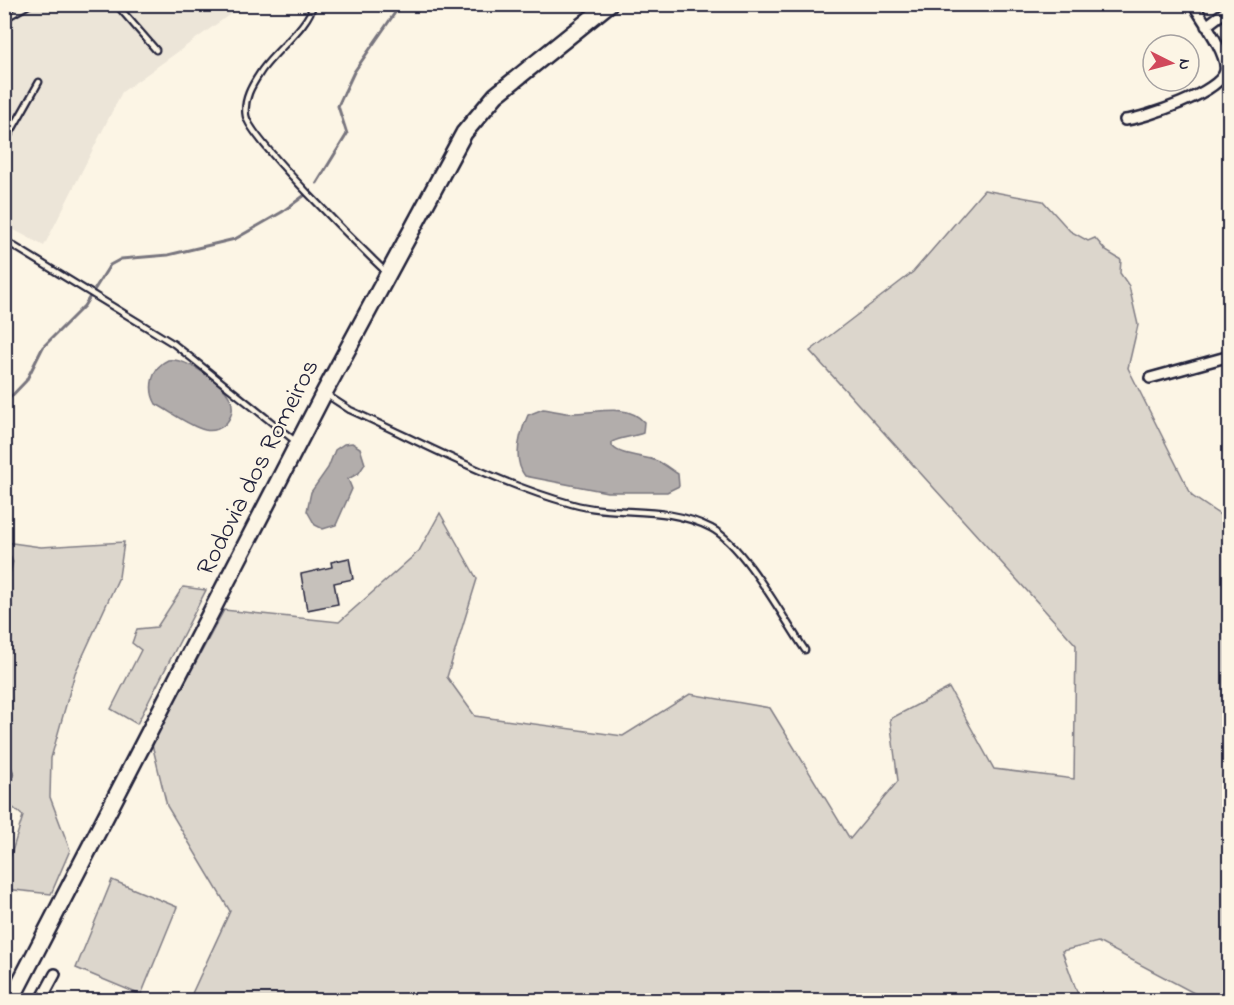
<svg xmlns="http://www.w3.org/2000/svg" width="1234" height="1005" viewBox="0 0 1234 1005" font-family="'Indie Flower',sans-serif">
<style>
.built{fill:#ece5d8}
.green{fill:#dcd6cc;stroke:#7f7c84;stroke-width:1.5}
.water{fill:#b2adab;stroke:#78757e;stroke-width:1.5}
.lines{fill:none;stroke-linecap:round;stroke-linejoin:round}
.stream{stroke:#78757e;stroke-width:3}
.building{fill:#c6c1bb;stroke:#22223b;stroke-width:1.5}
.service-casing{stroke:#22223b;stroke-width:9}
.minor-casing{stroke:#22223b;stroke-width:14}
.primary-casing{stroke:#22223b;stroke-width:20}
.service{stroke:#fcf5e5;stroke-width:4.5}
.minor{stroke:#fcf5e5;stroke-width:9}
.primary{stroke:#fcf5e5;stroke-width:15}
.labels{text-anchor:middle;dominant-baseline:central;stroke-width:4.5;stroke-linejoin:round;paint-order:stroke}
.street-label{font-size:26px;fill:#22223b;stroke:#fcf5e5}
</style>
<rect width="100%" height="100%" fill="#fcf5e5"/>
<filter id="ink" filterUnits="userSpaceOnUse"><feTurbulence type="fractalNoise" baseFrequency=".0167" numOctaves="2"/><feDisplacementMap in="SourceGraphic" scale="12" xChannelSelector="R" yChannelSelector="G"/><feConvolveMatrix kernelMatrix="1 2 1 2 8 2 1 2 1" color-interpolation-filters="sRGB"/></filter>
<g filter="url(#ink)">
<path class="built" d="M4,5H243L122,92L44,246L5,225Z"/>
<path class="green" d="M984,190L1043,201L1070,231L1088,241L1095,238L1106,251L1121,260L1120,273L1129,286L1138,325L1128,368L1192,496L1229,521V1000H1207L1098,942L1062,951L1080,1000H189L230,911L167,806L152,744L224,610L339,622L419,551L440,513L477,579L447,677L475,716L623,736L690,694L770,708L850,839L898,781L890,719L949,688L994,769L1074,779L1076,645L810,351L913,272Z
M5,542L41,547L124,542L119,577L75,673L51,758L50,797L70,850L51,894L5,889V874L23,816L5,801Z
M183,587L206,590L137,724L111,709L141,650L132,643L137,629L157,627Z
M112,880L177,907L141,995L76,968Z"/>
<path class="water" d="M168,360C186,358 222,382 230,398C238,415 223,434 205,430C189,426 171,412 156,404C147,388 152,367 168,360Z
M543,409C551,410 559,412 566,413C591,415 626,401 644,422L643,433C633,437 621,437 612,442V446C622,457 644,455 657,461C665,464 671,470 678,474L679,486L667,492H607L525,476C512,459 520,433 528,415Z
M352,443L360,448L365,464L359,473L348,479L352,489L336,525L323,529L315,525L307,511L311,492L328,468L335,450L344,444Z"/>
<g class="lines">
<path class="stream" d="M317,183L347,134L338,106L354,72L401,4
M4,404L26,381L43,347L84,306L110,265L121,259L168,255L235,239L282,212L305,195
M4,464L8,470L4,497
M4,544L12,562L4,598
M4,752L13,773L4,813"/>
</g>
<path class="building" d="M349,558L353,579L334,583L338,604L307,610L301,574L332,567L331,562Z"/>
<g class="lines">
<defs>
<path id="service" d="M116,4L156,50
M313,4C310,26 272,53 260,73C252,85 243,100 246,116C250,139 363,250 387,273
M4,19L30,4
M4,144L39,82
M4,240L174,344L295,441
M327,395L350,410C423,443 495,483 572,504C619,517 664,504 711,528C744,545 783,618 805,650"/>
<path id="minor" d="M1206,26L1230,8
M1125,120C1145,118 1221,92 1225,71C1228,54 1202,19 1193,4
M1150,378L1230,356
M41,1000L55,974"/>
<path id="primary" d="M11,1000L324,393L464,133L496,95L609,4"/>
</defs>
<use href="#service" class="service-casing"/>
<use href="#minor" class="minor-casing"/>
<use href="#primary" class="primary-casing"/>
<use href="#service" class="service"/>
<use href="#minor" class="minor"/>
<use href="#primary" class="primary"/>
</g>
</g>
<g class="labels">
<g class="street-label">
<text transform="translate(259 468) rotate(-63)">Rodovia dos Romeiros</text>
</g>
</g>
<rect width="1234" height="1005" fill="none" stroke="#fcf5e5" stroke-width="24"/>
<rect x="12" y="12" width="1210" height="981" fill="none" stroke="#22223b" stroke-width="2" filter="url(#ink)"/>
<g transform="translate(1171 63) rotate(96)"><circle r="28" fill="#fcf5e5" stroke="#a5a1a1" stroke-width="1.5"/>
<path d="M0-4.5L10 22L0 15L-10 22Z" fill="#d1495b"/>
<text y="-9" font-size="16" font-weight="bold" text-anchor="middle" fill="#22223b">N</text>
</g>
</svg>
